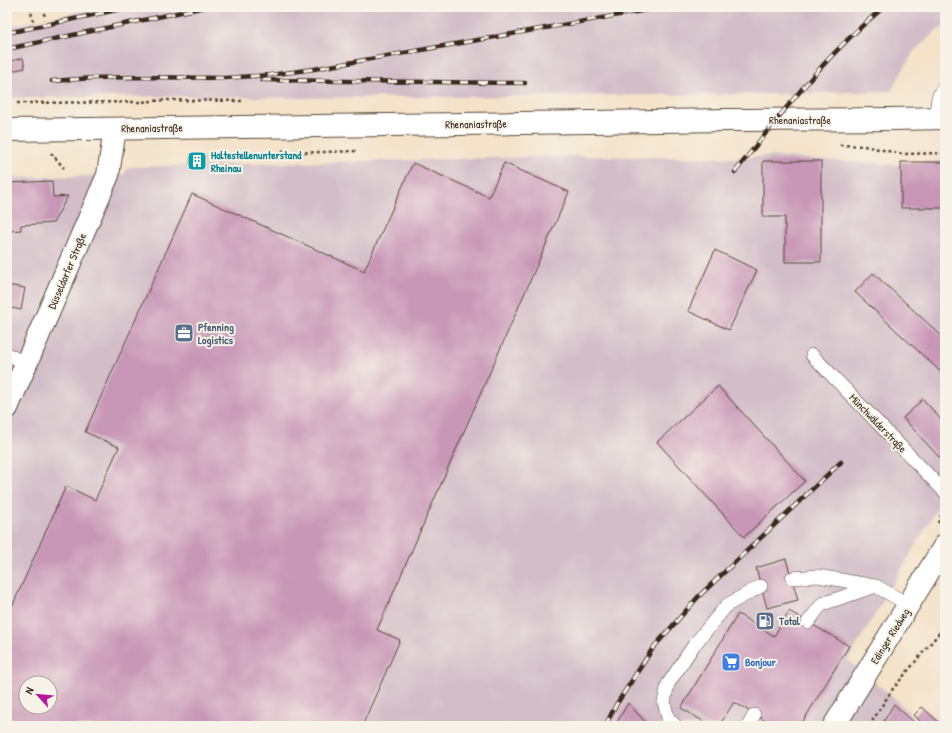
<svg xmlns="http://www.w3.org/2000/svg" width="952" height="733" viewBox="0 0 952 733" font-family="'Patrick Hand',sans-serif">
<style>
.industrial{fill:#d2bdc8;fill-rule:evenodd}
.building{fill:#c896b6;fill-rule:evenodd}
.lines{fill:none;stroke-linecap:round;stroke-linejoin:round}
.lane-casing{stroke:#574638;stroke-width:14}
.street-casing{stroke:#574638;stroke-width:24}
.secondary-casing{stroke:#574638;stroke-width:24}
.path{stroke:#574638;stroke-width:2.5;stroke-dasharray:3 3;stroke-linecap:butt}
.lane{stroke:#fff;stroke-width:13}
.street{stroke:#fff;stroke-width:22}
.secondary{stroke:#fff;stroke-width:22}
.rail-casing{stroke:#3b2a1e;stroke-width:4.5}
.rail{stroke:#f7f3e8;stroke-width:3;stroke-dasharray:9;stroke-linecap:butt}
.labels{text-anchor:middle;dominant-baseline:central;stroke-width:4;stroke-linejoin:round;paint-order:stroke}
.street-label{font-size:11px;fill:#3b2a1e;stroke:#f7f3e8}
.culture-label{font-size:11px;font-weight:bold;fill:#0d838f;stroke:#f7f3e8;text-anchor:start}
.service-label{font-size:11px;font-weight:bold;fill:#4e5e75;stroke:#f7f3e8;text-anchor:start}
.shop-label{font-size:11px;font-weight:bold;fill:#366cbe;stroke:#f7f3e8;text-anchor:start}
</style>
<rect width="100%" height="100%" fill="#f7f3e8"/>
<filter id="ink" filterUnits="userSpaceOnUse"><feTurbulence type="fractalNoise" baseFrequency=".025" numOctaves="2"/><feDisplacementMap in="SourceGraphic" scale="8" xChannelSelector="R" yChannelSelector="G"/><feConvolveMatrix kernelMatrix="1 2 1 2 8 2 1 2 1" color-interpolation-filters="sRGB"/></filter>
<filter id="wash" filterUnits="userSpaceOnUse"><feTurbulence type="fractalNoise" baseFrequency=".012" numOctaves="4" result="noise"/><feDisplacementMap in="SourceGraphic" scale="16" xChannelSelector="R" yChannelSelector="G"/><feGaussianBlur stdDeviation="0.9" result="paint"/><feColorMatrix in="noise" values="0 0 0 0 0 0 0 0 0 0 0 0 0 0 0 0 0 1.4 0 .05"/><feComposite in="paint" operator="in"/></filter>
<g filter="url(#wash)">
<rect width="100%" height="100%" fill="#f4e2c9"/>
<path class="industrial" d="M101,7H945V27L937,30L914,51L891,91L785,94L290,98L188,96L7,98V27Z
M576,156L734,158L766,156L898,165L945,164V495L848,660L894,698L923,726H7V178L124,175L128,167ZM26,683H50V707H26Z"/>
<g id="blocks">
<path class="building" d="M23,58L25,68L7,72V62Z
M190,158H203L204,164H190Z
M763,161H821V262H785V217H763Z
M901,162H945V208H901Z
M413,163L489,197L504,163L569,192L377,630L400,640L362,726H7V618L66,486L95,500L119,447L85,432L192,194L364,271ZM26,683H50V707H26Z
M52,181L53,197L68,196L53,223L21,225V230L8,231L7,183Z
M715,250L757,270L729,330L688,311Z
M873,273L945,339V376L855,292Z
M7,285L25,288L21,310L7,307Z
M718,386L805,481L744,537L657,442Z
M923,399L944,423L945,422V459L941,455L939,457L903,418Z
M786,559L798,600L767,608L756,568Z
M789,611L849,646L800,726H774L734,702L719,726H711L681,708L738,614L774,636Z
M628,703L649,726H615Z
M894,704L918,726H881Z
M922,707L943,726H925L914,715Z"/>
</g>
</g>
<g filter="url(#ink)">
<use href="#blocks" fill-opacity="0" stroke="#574638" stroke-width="1"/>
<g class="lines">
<defs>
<path id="lane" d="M936,119L938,97L945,85
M7,354L27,364
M812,355L945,492
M792,578L818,576L875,586
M808,622L822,604L876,586L909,605
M676,726L668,718L664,702L668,684L694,645L727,605L761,586
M748,726L754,715"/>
<path id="street" d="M7,408L108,175L115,129"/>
<path id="secondary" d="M7,130C247,128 488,123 728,120C800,119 873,120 945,118
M834,726L945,545"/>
</defs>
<use href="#lane" class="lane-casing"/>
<use href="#street" class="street-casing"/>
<use href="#secondary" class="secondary-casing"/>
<path class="path" d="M30,7L33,21
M43,7L45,19
M82,7L83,11
M7,10L19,7
M17,103L139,102L167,100L245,101
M840,145L864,146L902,154L945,153
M282,150L285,153L358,151
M51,153L64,168
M938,523L943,511
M869,726L892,690L940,632L945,625"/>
<use href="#lane" class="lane"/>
<use href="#street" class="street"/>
<use href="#secondary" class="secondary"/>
<defs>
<path id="rail" d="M7,33L131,7
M7,49L205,7
M262,80L525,83
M52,81L93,78L134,77L225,78L270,75L314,69L664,7
M735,172C781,114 826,54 884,7
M605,726L616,705L653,648L698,597L841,462"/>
</defs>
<use href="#rail" class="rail-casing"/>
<use href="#rail" class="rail"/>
</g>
</g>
<defs>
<symbol id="building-square" viewBox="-11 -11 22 22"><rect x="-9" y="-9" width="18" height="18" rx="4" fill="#0f9aa8" stroke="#f7f3e8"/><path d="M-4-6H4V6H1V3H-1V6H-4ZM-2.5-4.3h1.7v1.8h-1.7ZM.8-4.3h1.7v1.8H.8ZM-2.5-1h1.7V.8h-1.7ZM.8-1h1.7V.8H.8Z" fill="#fff"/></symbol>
<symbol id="office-square" viewBox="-11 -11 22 22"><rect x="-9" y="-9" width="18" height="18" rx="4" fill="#5c6f8a" stroke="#f7f3e8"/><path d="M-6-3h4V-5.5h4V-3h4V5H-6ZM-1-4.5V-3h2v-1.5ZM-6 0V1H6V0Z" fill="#fff"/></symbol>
<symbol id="fuel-square" viewBox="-11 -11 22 22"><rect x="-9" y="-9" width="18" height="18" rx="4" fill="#5c6f8a" stroke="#f7f3e8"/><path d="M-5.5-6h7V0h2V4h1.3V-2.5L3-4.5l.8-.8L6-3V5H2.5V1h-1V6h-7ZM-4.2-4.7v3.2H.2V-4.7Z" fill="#fff"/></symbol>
<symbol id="supermarket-square" viewBox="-11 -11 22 22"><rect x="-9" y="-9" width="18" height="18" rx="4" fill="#3f7fe0" stroke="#f7f3e8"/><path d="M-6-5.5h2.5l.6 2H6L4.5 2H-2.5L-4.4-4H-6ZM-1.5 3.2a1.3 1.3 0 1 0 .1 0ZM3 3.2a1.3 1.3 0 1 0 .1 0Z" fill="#fff"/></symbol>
</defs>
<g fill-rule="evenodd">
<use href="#building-square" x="186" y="150" width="22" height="22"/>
<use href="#office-square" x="173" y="322" width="22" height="22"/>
<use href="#fuel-square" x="754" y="610" width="22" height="22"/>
<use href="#supermarket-square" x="720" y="651" width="22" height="22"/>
</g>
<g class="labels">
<g class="street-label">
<text x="800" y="120">Rhenaniastraße</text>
<text transform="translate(476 124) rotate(-1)">Rhenaniastraße</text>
<text transform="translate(152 128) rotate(-1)">Rhenaniastraße</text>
<text transform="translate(67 271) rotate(-67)">Düsseldorfer Straße</text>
<text transform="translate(878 423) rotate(46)">Münchwälderstraße</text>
<text transform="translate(890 636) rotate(-58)">Edinger Riedweg</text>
</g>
<g class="culture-label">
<text x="211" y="155">Haltestellenunterstand<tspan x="211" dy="13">Rheinau</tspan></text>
</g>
<g class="service-label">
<text x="198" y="327">Pfenning<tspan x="198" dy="13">Logistics</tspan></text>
<text x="779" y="621">Total</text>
</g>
<g class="shop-label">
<text x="745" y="662">Bonjour</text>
</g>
</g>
<rect width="952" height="733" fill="none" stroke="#f7f3e8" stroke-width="24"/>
<g transform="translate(38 695) rotate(297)"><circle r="19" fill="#f7f3e8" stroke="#aca397"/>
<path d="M0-3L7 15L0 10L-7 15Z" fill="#b5179e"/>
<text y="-6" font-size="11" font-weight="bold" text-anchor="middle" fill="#3b2a1e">N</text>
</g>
</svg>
